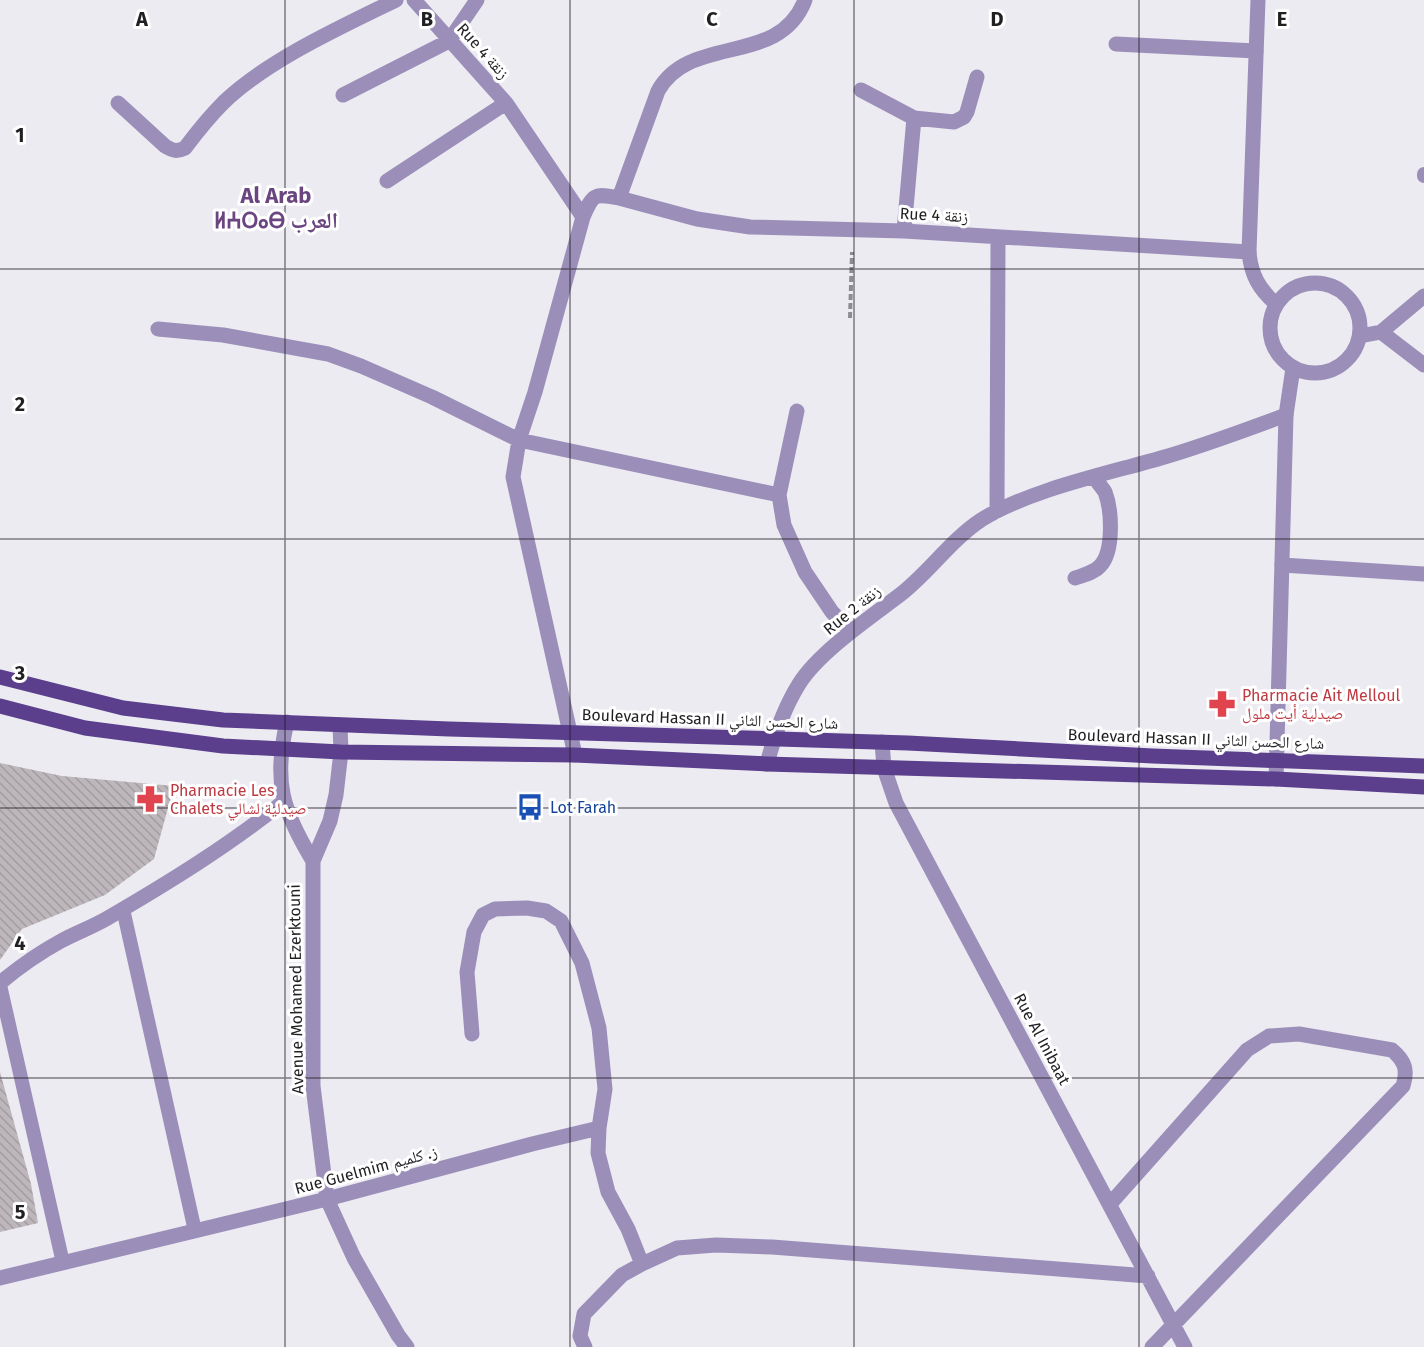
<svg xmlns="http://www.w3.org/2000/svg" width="1424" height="1347" viewBox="0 0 1424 1347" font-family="'Fira Sans','Noto Naskh Arabic','Noto Sans Tifinagh',sans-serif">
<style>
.building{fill:url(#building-back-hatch)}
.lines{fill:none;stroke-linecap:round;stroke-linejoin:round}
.path{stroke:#8d8c91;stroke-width:4;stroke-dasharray:6 3;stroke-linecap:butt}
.service{stroke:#9b8fba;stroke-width:14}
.minor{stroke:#9b8fba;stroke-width:15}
.tertiary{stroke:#9b8fba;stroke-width:15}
.primary{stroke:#5b3f8c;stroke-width:15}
.grid{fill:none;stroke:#201f22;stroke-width:1.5;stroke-opacity:0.55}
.labels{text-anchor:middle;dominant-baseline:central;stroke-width:6;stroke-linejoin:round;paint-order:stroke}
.street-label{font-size:16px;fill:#201f22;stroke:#fff}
.health-label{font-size:16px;fill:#be3a42;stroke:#fff;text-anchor:start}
.transit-label{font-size:16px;fill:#164399;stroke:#fff;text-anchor:start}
.district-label{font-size:22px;font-weight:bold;fill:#6b457f;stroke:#fff}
.grid-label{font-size:20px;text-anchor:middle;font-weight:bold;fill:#201f22;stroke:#fff;stroke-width:6;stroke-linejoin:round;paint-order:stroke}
</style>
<defs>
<pattern id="building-back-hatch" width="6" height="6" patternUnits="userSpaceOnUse" patternTransform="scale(1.5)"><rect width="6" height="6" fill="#bdb7bb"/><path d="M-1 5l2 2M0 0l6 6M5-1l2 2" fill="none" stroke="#a29da0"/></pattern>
</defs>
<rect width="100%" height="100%" fill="#ecebf2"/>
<path class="building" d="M0,763L62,776L174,786L154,859L105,895L22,929L0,960Z
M0,1072L31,1184L38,1223L0,1232Z"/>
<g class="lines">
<path class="path" d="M850,318L852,252"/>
<path class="service" d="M1424,174V176
M123,909L195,1231
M0,985L63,1263"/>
<path class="minor" d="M414,0L506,103L583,217
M1116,44L1256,51
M861,90L914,118L954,122L964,117L967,112L977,77
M343,95L449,41L477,0
M118,103L165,146C173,151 177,152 185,148C197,132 210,116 224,102C268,60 341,27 396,0
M387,181L506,103
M619,198L697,219L750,227L904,231L1249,252
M904,231L914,118
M158,329L223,335L328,354L361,366L432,397L519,440L779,495
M1381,332L1424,365
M1360,336L1381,332L1424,296
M797,411L779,495L784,525L805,572L832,612L851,632
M997,511L998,237
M1282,565L1424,574
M1075,578C1083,575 1094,573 1100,566C1114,552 1112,510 1105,492C1102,487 1097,482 1094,477
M882,742L884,768L896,803L1185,1347
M575,755L513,477L519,440L535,392L583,217C593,194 594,193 619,198L658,91C690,33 779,68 805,0
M767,764C774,737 784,708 799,684C819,652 871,617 901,594C929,572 951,540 981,520C1029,490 1106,474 1161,458C1203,446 1245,430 1286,415
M0,983C19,967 39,953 61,941C76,933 92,927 106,919C168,883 228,846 283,802
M472,1034L467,972L474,932L483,915L495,909L527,908L546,911L561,921L582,963L599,1028L605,1089L599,1128
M1110,1204L1247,1050L1269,1036L1299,1034L1392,1050C1405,1061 1408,1070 1403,1086L1152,1347
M0,1278L327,1199L532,1144L599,1128L598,1153L608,1192L628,1229L642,1264
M585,1347L580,1336L584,1314L622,1275L642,1264L677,1248L716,1245L772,1247L1148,1276"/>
<path class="tertiary" d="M1258,0L1249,252C1251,275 1259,289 1276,304
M1270 328a45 45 0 1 1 90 0a45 45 0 1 1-90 0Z
M287,722C273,781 282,810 313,861
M340,725L341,752L336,795L330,821L313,861V1086L327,1199L354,1258L398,1335L407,1347
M1276,779L1286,415L1293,368"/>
<path class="primary" d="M0,677L123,708L223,720L449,729L908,743L1153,756L1424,766
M0,706L85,728L223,746L341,752L575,755L767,764L1276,779L1424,787"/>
</g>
<path class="grid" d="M285,0V1347M570,0V1347M854,0V1347M1139,0V1347M0,269H1424M0,539H1424M0,808H1424M0,1078H1424"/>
<defs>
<symbol id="pharmacy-bare" viewBox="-9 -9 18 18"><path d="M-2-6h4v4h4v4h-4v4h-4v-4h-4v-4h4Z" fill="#e0444e" stroke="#fff" stroke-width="2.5" paint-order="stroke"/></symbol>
<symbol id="bus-bare" viewBox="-9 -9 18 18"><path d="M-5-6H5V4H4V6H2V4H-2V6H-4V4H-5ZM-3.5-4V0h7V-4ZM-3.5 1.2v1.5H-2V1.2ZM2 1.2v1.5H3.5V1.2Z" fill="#1a4fb4" stroke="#fff" stroke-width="2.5" paint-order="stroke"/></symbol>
</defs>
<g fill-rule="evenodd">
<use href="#pharmacy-bare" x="1203" y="685" width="38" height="38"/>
<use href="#pharmacy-bare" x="131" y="780" width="38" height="38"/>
<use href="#bus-bare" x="511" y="788" width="38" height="38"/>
</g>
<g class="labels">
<g class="street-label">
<text transform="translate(483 51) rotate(48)">Rue 4 زنقة</text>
<text transform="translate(934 215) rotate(3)">Rue 4 زنقة</text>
<text transform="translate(852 610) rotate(-39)">Rue 2 زنقة</text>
<text transform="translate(710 719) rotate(2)">Boulevard Hassan II شارع الحسن الثاني</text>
<text transform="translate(1196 739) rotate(2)">Boulevard Hassan II شارع الحسن الثاني</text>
<text transform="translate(296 989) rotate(-91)">Avenue Mohamed Ezerktouni</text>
<text transform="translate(1042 1039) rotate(62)">Rue Al Inibaat</text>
<text transform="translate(366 1170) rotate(-15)">Rue Guelmim ز. كلميم</text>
</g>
<g class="health-label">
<text x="1242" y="695">Pharmacie Ait Melloul<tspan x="1242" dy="18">صيدلية أيت ملول</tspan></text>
<text x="170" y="790">Pharmacie Les<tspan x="170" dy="18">Chalets صيدلية لشالي</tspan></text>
</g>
<g class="transit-label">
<text x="550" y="807">Lot Farah</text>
</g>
<g class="district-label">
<text x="276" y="195">Al Arab<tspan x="276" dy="25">ⵍⵄⵔⴰⴱ العرب</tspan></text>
</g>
</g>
<g class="grid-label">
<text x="142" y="26">A</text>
<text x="427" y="26">B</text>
<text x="712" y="26">C</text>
<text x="997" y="26">D</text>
<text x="1282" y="26">E</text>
<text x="20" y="142">1</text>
<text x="20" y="411">2</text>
<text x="20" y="680">3</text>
<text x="20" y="950">4</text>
<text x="20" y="1219">5</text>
</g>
</svg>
